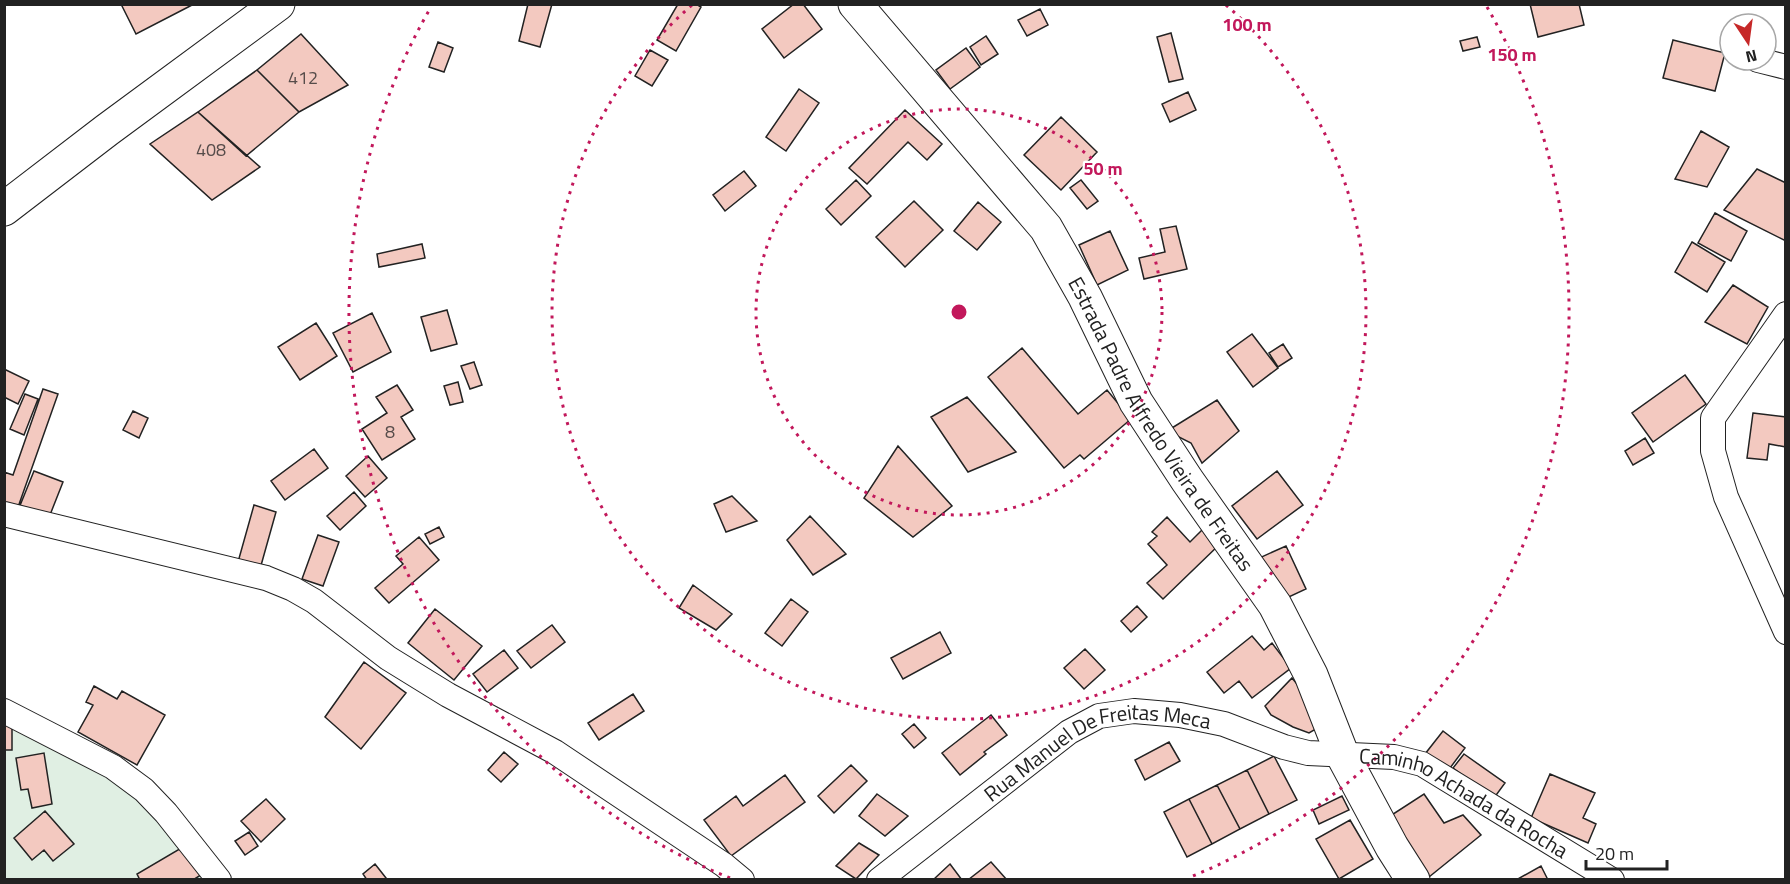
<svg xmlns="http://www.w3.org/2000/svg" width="1790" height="884" viewBox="0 0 1790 884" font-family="'Titillium Web',sans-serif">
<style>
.green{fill:#e0efe3;stroke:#6f6f6f;stroke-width:1.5}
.building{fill:#f3c9c0;stroke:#222;stroke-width:1.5}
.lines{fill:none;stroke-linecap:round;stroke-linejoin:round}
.minor-casing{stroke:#222;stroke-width:26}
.secondary-casing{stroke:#222;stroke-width:35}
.minor{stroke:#fff;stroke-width:24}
.secondary{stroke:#fff;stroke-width:33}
.ring{fill:none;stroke:#c2185b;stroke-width:3;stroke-dasharray:3 6}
.labels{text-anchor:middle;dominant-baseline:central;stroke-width:4.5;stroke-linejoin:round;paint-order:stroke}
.number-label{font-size:18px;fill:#564c4a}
.street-label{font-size:21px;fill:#222;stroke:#fff}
.centre{fill:#c2185b;stroke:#fff;stroke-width:3}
.ring-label{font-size:18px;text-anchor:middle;font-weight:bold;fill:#c2185b;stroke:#fff;stroke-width:4.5;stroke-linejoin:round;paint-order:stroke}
</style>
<rect width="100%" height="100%" fill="#fff"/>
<path class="green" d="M4,709L113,767L230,879H5Z"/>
<path class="building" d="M121,4H194L136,34Z
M528,4H552L540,47L519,41Z
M678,4H696L701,7L676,51L657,40Z
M794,4H803L822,29L784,58L762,29Z
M1530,4H1579L1584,25L1538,37Z
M1040,9L1048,25L1027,36L1018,20Z
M1171,33L1183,79L1169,82L1157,37Z
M301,34L348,85L299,112L257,70Z
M986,36L998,54L981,65L970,47Z
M1477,37L1480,47L1463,51L1460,41Z
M1673,40L1725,53L1715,91L1663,78Z
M438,42L453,48L444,72L429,67Z
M966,48L980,67L950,89L936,70Z
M650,50L668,60L652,86L635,76Z
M257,70L299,112L246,156L198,112Z
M799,89L819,103L786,151L766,137Z
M1188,92L1196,110L1170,122L1162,104Z
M905,110L942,144L927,160L908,142L867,184L849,168Z
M198,112L260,167L212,200L150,144Z
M1061,117L1097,152L1061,190L1024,155Z
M1701,131L1729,147L1707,187L1675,179Z
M1757,169L1786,183V241L1724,210Z
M744,171L756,186L725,211L713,195Z
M856,180L871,196L841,225L826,209Z
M1081,180L1098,201L1087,209L1070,188Z
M914,201L943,230L905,267L876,237Z
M978,202L1001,222L977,250L954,231Z
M1715,213L1747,231L1731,261L1698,243Z
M1176,226L1187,269L1144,279L1139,258L1165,252L1160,229Z
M1110,231L1128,270L1097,285L1079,245Z
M1692,242L1725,262L1707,292L1675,272Z
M422,244L425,258L379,267L377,254Z
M1733,285L1768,307L1747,344L1705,322Z
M447,310L457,344L431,351L421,317Z
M372,313L391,352L353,372L333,333Z
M316,323L337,356L300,380L278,347Z
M1252,334L1278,368L1253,387L1227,352Z
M1283,344L1292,358L1278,367L1269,353Z
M1022,348L1078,414L1107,390L1131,419L1084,459L1080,455L1064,468L988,377Z
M474,362L482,385L470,389L461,366Z
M4,369L29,381L18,404L4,397Z
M1685,375L1706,404L1653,442L1632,413Z
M458,382L463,402L450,405L444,386Z
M397,385L413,410L401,417L415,439L382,460L362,429L387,413L376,397Z
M43,389L58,394L17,510L4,506V472L13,475Z
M25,394L38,399L24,435L10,429Z
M967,397L1016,452L968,472L931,417Z
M1217,400L1239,431L1202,463L1191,443L1167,431Z
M133,411L148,418L139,438L123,430Z
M1753,413L1786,417V447L1769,444L1767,460L1747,458Z
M1645,438L1654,453L1633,465L1625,451Z
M898,446L952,506L913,537L864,498Z
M314,449L328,468L285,500L271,481Z
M368,456L387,478L365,497L346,476Z
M34,471L63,482L48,520L19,508Z
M1277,471L1303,505L1257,539L1232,506Z
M354,492L366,506L340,530L327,516Z
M732,496L757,521L726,532L714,504Z
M254,505L276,512L260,569L238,562Z
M810,516L846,554L813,575L787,540Z
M1167,517L1190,542L1205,527L1221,543L1163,599L1147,583L1167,565L1148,544L1157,536L1152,532Z
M439,527L444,537L430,544L425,534Z
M318,535L339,542L323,586L302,579Z
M419,537L439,560L389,603L375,588L403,564L396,556Z
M1286,546L1306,589L1278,602L1257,559Z
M693,585L732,614L716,630L679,608Z
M791,599L808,612L782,646L765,633Z
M1137,606L1147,617L1131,632L1121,621Z
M435,609L482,646L454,680L408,643Z
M552,625L565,642L531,668L517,651Z
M940,632L951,653L903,679L891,658Z
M1252,636L1264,650L1272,643L1291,668L1252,698L1239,681L1224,693L1207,672Z
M1085,649L1105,670L1084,689L1064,668Z
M504,650L518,668L487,692L473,674Z
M364,662L406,693L361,749L325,717Z
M1292,678L1306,695L1316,729L1309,733L1293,727L1271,715L1265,706Z
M94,686L117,699L122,691L165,715L137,765L78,732L93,705L86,702Z
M633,694L644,711L599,740L588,723Z
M991,715L1007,735L984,752L986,754L960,775L942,753Z
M914,724L926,738L914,748L902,734Z
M4,725H12V750H4Z
M1443,731L1465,748L1447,772L1425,754Z
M1169,742L1180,761L1145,780L1135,760Z
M504,752L518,764L501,782L488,770Z
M44,753L52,804L32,808L28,789L21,790L16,758Z
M1464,754L1505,783L1494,798L1453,768Z
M1274,756L1297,800L1269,814L1247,770Z
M851,765L867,781L834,813L818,796Z
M1247,770L1269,814L1240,829L1217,785Z
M1550,774L1595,793L1583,818L1596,824L1588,843L1531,818Z
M785,775L805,802L731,856L704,820L736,796L743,806Z
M1217,785L1240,829L1212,844L1189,799Z
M877,794L908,816L885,836L859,816Z
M1424,794L1444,823L1463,815L1481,835L1429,877L1387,818Z
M1342,796L1349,810L1319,824L1313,810Z
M266,799L285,819L261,842L241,821Z
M1189,799L1212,844L1187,857L1164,812Z
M45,811L74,844L53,861L44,850L32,860L14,838Z
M1350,820L1373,859L1339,879L1316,839Z
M249,832L258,846L245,855L235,841Z
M859,843L879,855L856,879L836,866Z
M188,844L204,873L193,880H140L137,874Z
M991,862L1007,880H968Z
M375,864L386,878L384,880H367L363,874Z
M950,864L962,880H933Z
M1541,866L1548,880H1516Z"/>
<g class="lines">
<defs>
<g id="minor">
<path d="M1758,60L1786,67"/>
<path d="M1786,314L1713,418V451L1726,497L1786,632"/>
<path d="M4,514L266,578L293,589L314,601L388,658L448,695L555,752L724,865L742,880"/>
<path d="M4,711L113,767L144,790L166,813L219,880"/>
<path id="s1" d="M879,880L1069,732L1099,716L1134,711L1180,715L1224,724L1284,747L1308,753L1394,757L1422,764L1612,880"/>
</g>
<g id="secondary">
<path id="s2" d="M855,4L1046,228L1085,297L1136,402L1187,480L1275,605L1311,675L1342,754L1392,847L1413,880"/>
<path d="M4,209L107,130L278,4"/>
</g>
</defs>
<use href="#minor" class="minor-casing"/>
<use href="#secondary" class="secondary-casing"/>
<use href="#minor" class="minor"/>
<use href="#secondary" class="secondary"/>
</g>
<g class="ring">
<circle cx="959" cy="312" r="203"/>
<path d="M1226 5A407 407 0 1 1 692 5"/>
<path d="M730 878A610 610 0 0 1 431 7M1487 7A610 610 0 0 1 1188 878"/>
</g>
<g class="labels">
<g class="number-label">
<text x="303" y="77">412</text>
<text x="211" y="149">408</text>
<text x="390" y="431">8</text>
</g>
<g class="street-label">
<text stroke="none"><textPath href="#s2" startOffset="522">Estrada Padre Alfredo Vieira de Freitas</textPath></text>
<text stroke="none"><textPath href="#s1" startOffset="262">Rua Manuel De Freitas Meca</textPath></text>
<text stroke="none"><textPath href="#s1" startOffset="658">Caminho Achada da Rocha</textPath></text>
</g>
</g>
<circle cx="959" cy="312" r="9" class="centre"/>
<g class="ring-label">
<text x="1247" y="31">100 m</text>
<text x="1512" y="61">150 m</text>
<text x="1103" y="175">50 m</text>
</g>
<rect width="1790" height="884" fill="none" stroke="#222222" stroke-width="12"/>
<g transform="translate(1748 42) rotate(167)"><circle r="28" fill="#ffffff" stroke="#a7a7a7" stroke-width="1.5"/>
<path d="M0-4.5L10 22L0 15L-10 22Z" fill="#c62828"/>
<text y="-9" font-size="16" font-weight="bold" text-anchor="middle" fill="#222222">N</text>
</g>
<path d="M1586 860v9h81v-9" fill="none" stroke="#222222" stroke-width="3"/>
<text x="1595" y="860" font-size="18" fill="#222222" stroke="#ffffff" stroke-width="4.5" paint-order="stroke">20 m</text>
</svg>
